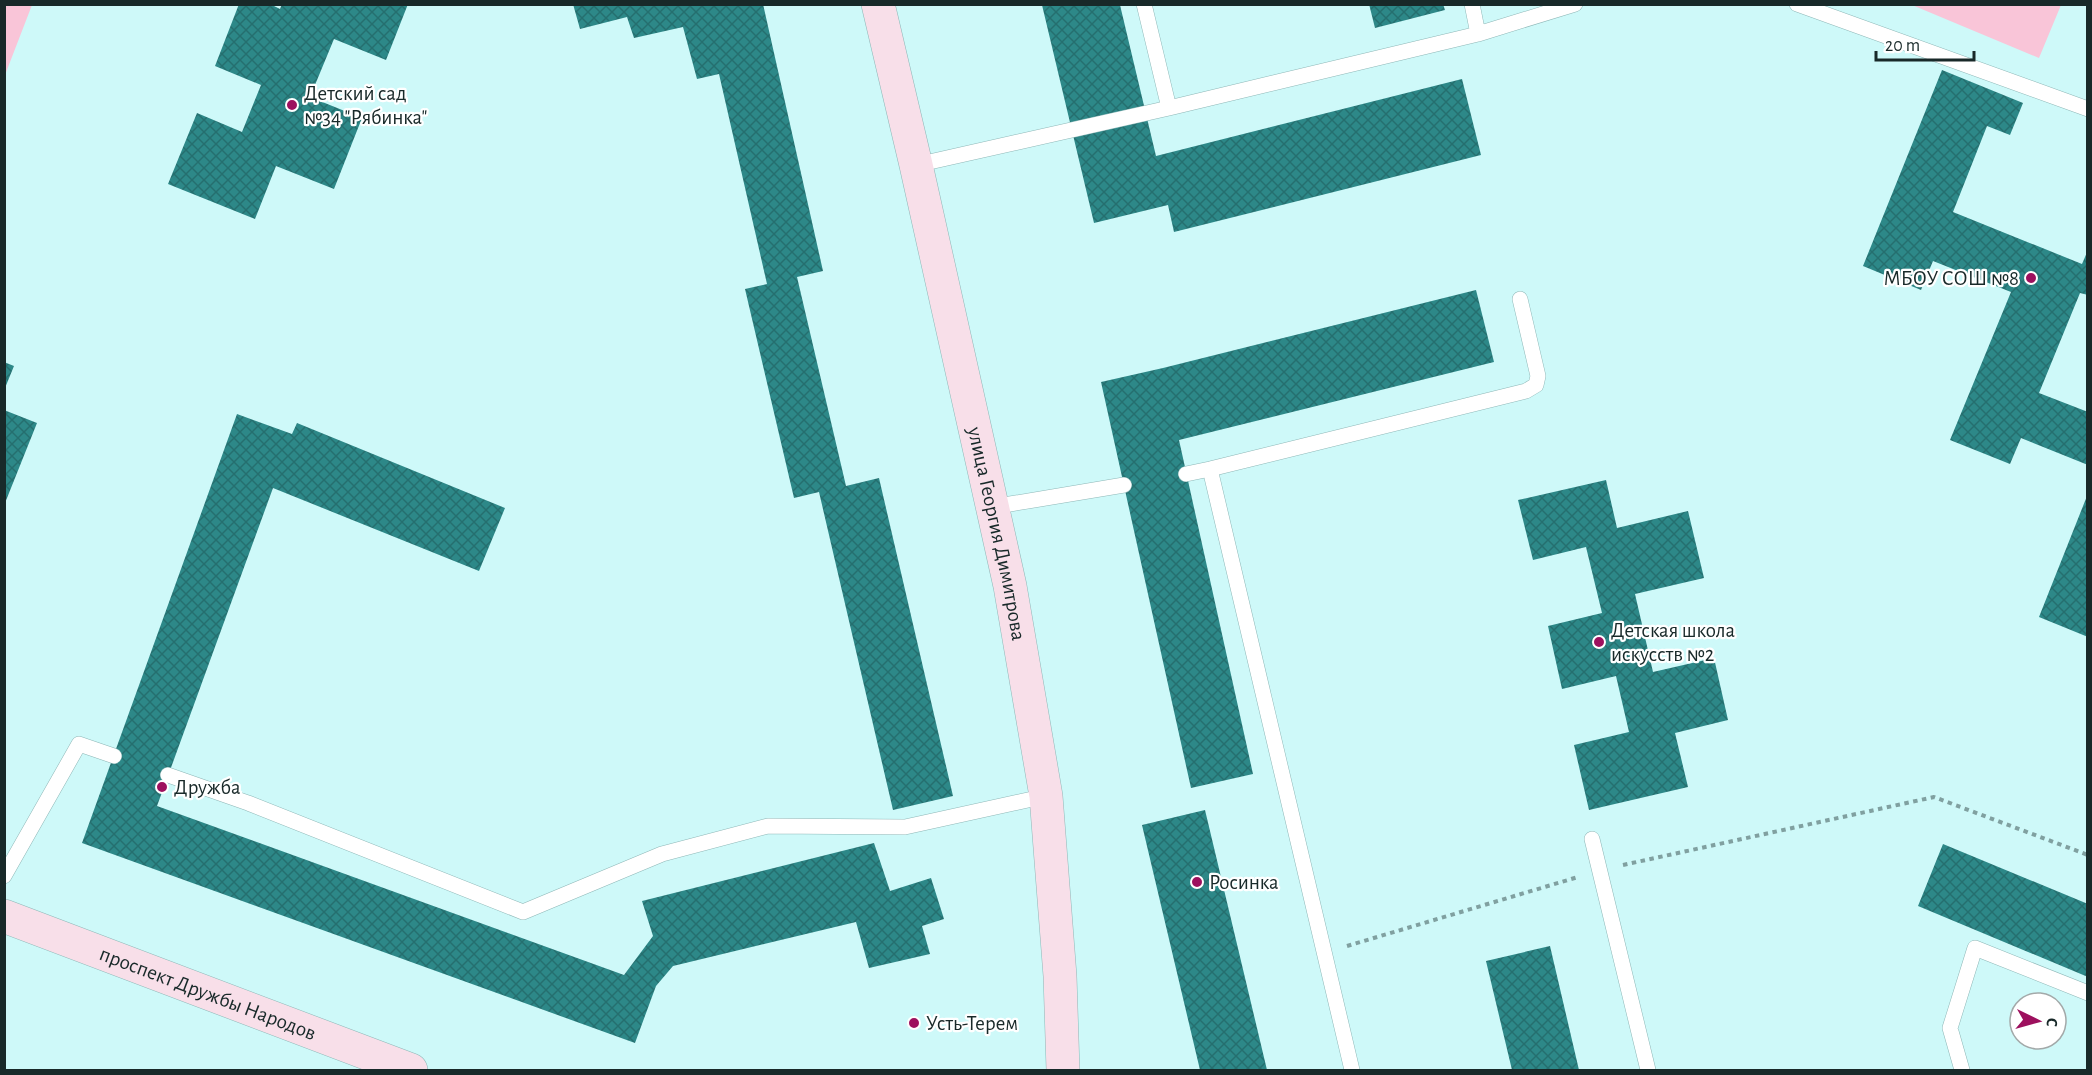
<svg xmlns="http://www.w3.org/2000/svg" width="2092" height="1075" viewBox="0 0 2092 1075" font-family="'Alegreya Sans',sans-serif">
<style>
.green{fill:#f9c5d8}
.building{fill:url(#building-cross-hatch)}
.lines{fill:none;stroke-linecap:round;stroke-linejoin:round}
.lane-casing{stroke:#8eb7b7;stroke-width:16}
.secondary-casing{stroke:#8eb7b7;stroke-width:34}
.path{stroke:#80a0a0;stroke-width:4;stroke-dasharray:4.5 4.5;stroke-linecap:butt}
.lane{stroke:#fff;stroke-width:15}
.secondary{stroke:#f8dfe9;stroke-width:33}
.poi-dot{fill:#9d105e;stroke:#fff;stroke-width:2}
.labels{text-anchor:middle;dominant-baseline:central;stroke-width:4.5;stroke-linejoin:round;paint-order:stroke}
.poi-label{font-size:21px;fill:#182929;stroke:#fff;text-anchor:start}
.street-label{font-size:21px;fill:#182929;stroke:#fff}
</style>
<defs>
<pattern id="building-cross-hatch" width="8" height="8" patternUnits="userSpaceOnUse" patternTransform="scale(1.5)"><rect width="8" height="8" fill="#2d8888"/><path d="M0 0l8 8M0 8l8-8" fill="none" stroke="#256f6f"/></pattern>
</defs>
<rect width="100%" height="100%" fill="#cef9f9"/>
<path class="green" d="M5,4L32,5L5,75L4,5Z
M1912,5H2061L2039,58Z"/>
<path class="building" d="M239,4H270L280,9L282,4H408L386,60L334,39L310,97L362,118L334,189L276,166L255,219L168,184L197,113L242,132L261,85L215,66Z
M573,4H763L823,271L797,277L846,486L879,478L953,796L893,810L819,492L794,498L745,289L767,284L719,74L697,79L683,27L634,38L627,17L580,29Z
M1369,4H1443L1445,10L1375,28Z
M1042,5H1120L1156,156L1462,79L1481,155L1174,232L1168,205L1094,223Z
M1942,70L2023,103L2010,135L1987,126L1953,212L2082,264L2088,250V295L2080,293L2039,393L2088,412V465L2021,438L2010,464L1950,440L2011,292L1933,261L1921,290L1863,266Z
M1476,290L1494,362L1179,440L1253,774L1191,788L1101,382L1163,368Z
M4,362L14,366L5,388H4Z
M4,410L37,423L5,503H4Z
M237,414L292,434L297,423L505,508L479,571L273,488L157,806L624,975L653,936L642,901L874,843L890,891L931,878L944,919L922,926L930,954L869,968L856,922L673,966L656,986L635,1043L82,843Z
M1606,480L1617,528L1688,511L1704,578L1635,594L1653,672L1714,658L1728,720L1675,733L1688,787L1589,810L1574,745L1629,732L1616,676L1562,689L1548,626L1602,613L1586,547L1533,560L1518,500Z
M2087,496H2088V637L2039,617Z
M1205,810L1267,1070H1200L1142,825Z
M1943,844L2088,904V977L1918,906Z
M1550,946L1579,1070H1512L1486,961Z"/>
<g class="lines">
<defs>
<path id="lane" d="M1797,4L2088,109
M1478,34L1575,4
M1169,108L1478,34L1472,4
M916,165L1169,108L1144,4
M1210,469L1352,1070
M1186,474L1210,469L1526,391L1536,385L1538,376L1520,299
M992,507L1124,485
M168,775L248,803L523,912L662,854L768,826L905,827L1046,796
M1592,839L1648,1070
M4,876L79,744L114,756
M1962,1070L1950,1028L1975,948L2088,993"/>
<g id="secondary">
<path id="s1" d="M878,4L916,165L1010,586L1046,796L1060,976L1063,1070"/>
<path id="s2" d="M4,916L411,1070"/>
</g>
</defs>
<use href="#lane" class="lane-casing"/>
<use href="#secondary" class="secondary-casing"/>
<path class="path" d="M1623,865L1934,797L2088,855
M1347,946L1578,877"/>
<use href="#lane" class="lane"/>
<use href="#secondary" class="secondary"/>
</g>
<g class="poi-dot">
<circle cx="292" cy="105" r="6"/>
<circle cx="2031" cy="278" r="6"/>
<circle cx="1599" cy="642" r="6"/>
<circle cx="162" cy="787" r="6"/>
<circle cx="1197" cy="882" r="6"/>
<circle cx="914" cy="1023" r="6"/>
</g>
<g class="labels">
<g class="poi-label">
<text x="304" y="93">Детский сад<tspan x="304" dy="24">№34 "Рябинка"</tspan></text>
<text x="2019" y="278" text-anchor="end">МБОУ СОШ №8</text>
<text x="1611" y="630">Детская школа<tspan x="1611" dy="24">искусств №2</tspan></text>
<text x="174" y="787">Дружба</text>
<text x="1209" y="882">Росинка</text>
<text x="926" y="1023">Усть-Терем</text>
</g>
<g class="street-label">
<text stroke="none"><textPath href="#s1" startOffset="543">улица Георгия Димитрова</textPath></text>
<text stroke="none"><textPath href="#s2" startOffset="218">проспект Дружбы Народов</textPath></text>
</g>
</g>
<rect width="2092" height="1075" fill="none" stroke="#182929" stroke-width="12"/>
<g transform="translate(2038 1021) rotate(95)"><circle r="28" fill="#ffffff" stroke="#a3a9a9" stroke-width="1.5"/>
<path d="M0-4.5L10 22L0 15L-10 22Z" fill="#9d105e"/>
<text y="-9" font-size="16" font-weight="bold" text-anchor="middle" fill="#182929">С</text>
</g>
<path d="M1876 51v9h98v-9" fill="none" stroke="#182929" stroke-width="3"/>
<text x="1885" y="51" font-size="18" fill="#182929" stroke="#ffffff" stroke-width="4.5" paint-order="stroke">20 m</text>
</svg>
